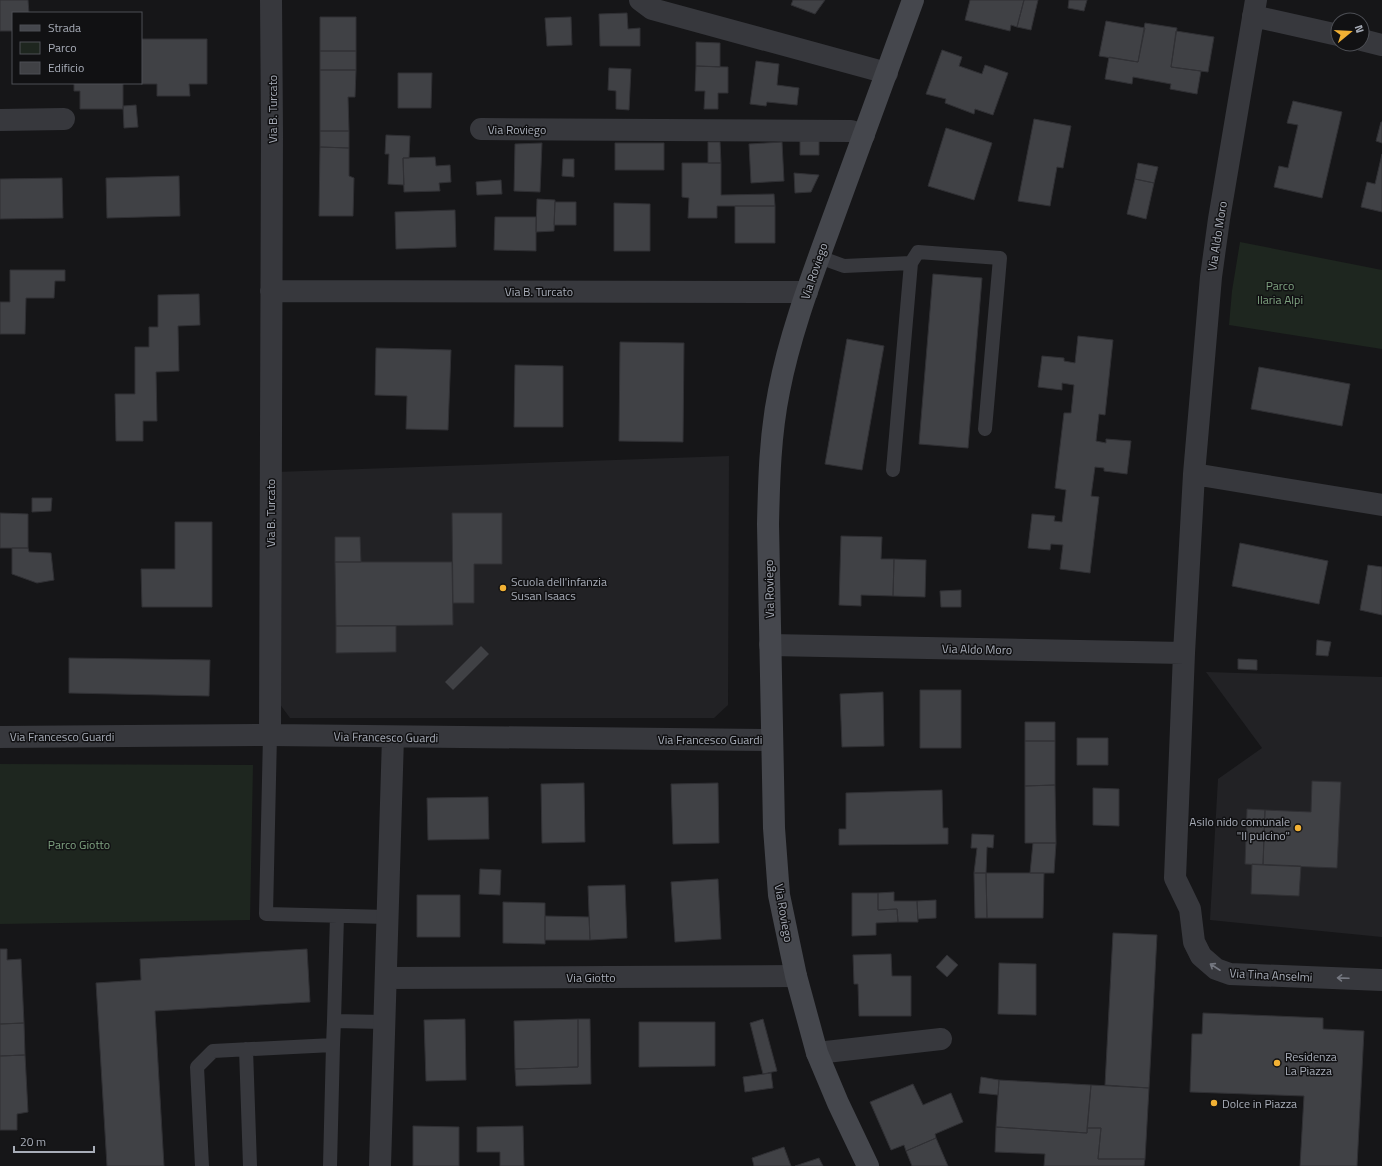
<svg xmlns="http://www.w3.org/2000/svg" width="1382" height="1166" viewBox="0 0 1382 1166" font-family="'Titillium Web',sans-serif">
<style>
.built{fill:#222225}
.green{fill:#1e261f}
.building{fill:#404145;stroke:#303034}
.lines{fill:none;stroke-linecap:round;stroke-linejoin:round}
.lane{stroke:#37383d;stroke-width:14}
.street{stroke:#37383d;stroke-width:22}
.secondary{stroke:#45474d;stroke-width:22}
.oneway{stroke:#757881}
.poi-dot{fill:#f2b134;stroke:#111113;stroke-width:1.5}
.labels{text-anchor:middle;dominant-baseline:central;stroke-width:3;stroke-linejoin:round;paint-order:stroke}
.street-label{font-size:12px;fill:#a8adb8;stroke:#111113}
.park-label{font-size:12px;fill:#7fa381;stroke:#111113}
.poi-label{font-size:12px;fill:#a8adb8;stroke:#111113;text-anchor:start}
</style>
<rect width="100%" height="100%" fill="#161618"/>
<path class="built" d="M729,456L728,705L714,718H290L279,703L276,472Z
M1206,672L1382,677V937L1210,920L1218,779L1262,748Z"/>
<path class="green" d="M1240,242L1382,270V349L1229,325L1232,291Z
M0,764L253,765L250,920L0,924Z"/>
<path class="building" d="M0,0H28L29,13H13V31H0Z
M793,0H825L815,14L791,5Z
M970,0H1024L1017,27L1011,25L1010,31L965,20Z
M1024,0H1038L1031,30L1017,27Z
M1069,0H1087L1084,11L1068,8Z
M627,13L628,29L640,28V46H600L599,14Z
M320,17H356V51H320Z
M571,17L572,45L547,46L545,18Z
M1106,21L1145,28L1138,62L1099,56Z
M1145,23L1177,28L1171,67L1201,71L1197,94L1170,89L1171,84L1133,77L1132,84L1105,79L1109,57L1138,62Z
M1176,31L1214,37L1208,72L1171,67Z
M141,39H207V84H189L190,96H157V84H141Z
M696,42L720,43V67L696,66Z
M942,50L962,57L959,66L982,74L985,65L1008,73L993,115L975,109L974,114L945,103L946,99L926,94Z
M320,51H356V70H320Z
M756,61L779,64L777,85L799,88L797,105L767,102L766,106L750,104Z
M696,66L728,67V93H718V109H704L705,91H695Z
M609,68L631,69L629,110L616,109V91L608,90Z
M320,70H356L355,97H348L349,131H320Z
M398,73H432L431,108H398Z
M74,83H123V109H80V91H74Z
M1293,101L1342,112L1322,198L1274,187L1279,166L1288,168L1298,125L1287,123Z
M136,105L138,127L124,128L123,106Z
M1034,119L1071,126L1063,168L1057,167L1050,206L1018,201Z
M1381,122H1382V143L1376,141Z
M946,128L992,143L974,200L928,186Z
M320,131H349V148L320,147Z
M386,135L410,136L409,158H403L404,185L388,184L389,154H385Z
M819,140V155H800V141Z
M708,142H720L721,163H708Z
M782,142L784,181L751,183L749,144Z
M542,143L540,192L514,191L515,144Z
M615,143H664V170H615Z
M320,147L349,148V176L354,178L353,216H319Z
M1382,154V212L1361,207L1367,182L1375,184Z
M435,157L436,166L450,165L451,182L439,183L440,191L404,192L403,158Z
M563,159H574V177L562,176Z
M682,163H721V195L774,194L775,206H717V218H688L689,198L682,197Z
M1138,163L1158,167L1154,183L1135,179Z
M794,173L819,175L811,192L795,193Z
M179,176L180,216L107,218L106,178Z
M62,178L63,218L0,219V179Z
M1135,179L1154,183L1146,219L1127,214Z
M501,180L502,194L477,195L476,182Z
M537,199L555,200L554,231L536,232Z
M555,202H576V225H554Z
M614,203L650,204V251H614Z
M735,206H775V243H735Z
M455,210L456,247L396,249L395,212Z
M495,217H536V251L494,250Z
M10,270H65V281H55L54,298H26L25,334H0V302H10Z
M933,274L982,278L968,448L919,444Z
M199,294L200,325L178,326L179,371L156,372L157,421H143V441H116L115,394H135V347H149V327H158V295Z
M1078,336L1113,340L1105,415L1099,414L1096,441L1106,443V439L1131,441L1127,474L1104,471V468L1095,467L1091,496L1099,497L1090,573L1060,569L1063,545L1051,544L1050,550L1028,548L1032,514L1055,516L1054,521L1062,522L1066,490L1055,488L1064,413H1071L1074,385L1062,383V390L1038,387L1042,356L1064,358V361L1075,363Z
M847,339L884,346L862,470L825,464Z
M620,342L684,343L683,442L619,441Z
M376,348L451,350L448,430L406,429L407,396L375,395Z
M515,365L563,366V427H514Z
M1259,367L1350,384L1342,426L1251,409Z
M32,498H52L51,511L32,512Z
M0,513L28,514V548H0Z
M452,513H502V564H474V603H453Z
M175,522H212V607H142L141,569H175Z
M841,536L882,537L881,559H894L893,596L861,595V606L839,605Z
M335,537H360L361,562H335Z
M1240,543L1328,561L1319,604L1232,586Z
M12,548H28L29,552L51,553L54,580L37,583L12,574Z
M894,559L926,560L925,597L893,596Z
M335,562H452L453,625L336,626Z
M1368,565L1382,567V615L1360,610Z
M961,590V607H941L940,591Z
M336,626H396V652L336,653Z
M1317,640L1331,642L1328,656L1316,655Z
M481,646L489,654L453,690L445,682Z
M69,658L210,660L209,696L69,693Z
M1238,659L1257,660V670L1238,669Z
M920,690H961V748H920Z
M883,692L884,746L842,747L840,694Z
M1025,722H1055V741H1025Z
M1077,738H1108V765H1077Z
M1025,741H1055V785L1025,786Z
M1312,781L1341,782L1337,868L1263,865L1265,810L1311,812Z
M584,783L585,842L542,843L541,784Z
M718,783L719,843L673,844L671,784Z
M1055,785L1056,843H1025V786Z
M1093,788L1119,789V826L1093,825Z
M942,790L943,828H948V844L839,845V829H846V793Z
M488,797L489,839L428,840L427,798Z
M1247,809L1265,810L1263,865L1245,864Z
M972,834L994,835L993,848L987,847L986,873H974L977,848H971Z
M1033,843H1056L1054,873H1030Z
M1252,864L1301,866L1299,896L1251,894Z
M480,869L501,870L500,895L479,894Z
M974,873H986L987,918H975Z
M986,873H1044L1043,918H987Z
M718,879L721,939L675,942L671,882Z
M625,885L627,938L590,940L588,886Z
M894,892V901H917L918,922H898L897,909L878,910V893Z
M852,893H878V910L897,909L898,922L876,923V935L852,936Z
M417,895H460V937H417Z
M936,900V918L918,919L917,901Z
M503,902L545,903V944L503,943Z
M545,916L589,917L590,940H545Z
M1113,933L1157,935L1149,1088L1105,1085Z
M0,949H7V960L21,959L24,1023L0,1024Z
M307,949L310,1002L155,1011L164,1166H107L96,983L141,980L140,959Z
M891,954L892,976H911V1016H859L858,984H854L853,955Z
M947,955L958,965L947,977L936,967Z
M999,963L1036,964V1015L998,1014Z
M1203,1013L1323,1018V1029L1364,1031L1357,1166H1300L1304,1096L1190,1092L1192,1034H1202Z
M465,1019L466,1080L426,1081L424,1020Z
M578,1019V1067L515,1069L514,1021Z
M578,1019H590L591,1084L516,1086L515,1069L578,1067Z
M763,1019L777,1071L763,1074L750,1023Z
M639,1022H715V1066L639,1067Z
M24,1023L25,1055L0,1056V1024Z
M25,1055L28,1112L17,1114V1130H0V1056Z
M771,1073L773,1088L745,1092L743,1077Z
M981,1077L999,1080L998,1095L979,1093Z
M999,1080L1091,1085L1087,1133L996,1127Z
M913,1084L923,1105L951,1093L963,1122L935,1134L936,1138L906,1151L904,1145L891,1150L870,1102Z
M1091,1085L1149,1088L1145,1159H1098L1101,1128H1087Z
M413,1126L459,1127V1166H413Z
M523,1126L524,1166H500V1152H477V1127Z
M996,1127L1087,1133V1128H1101L1098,1159H1145L1144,1166H1044L1045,1154L995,1152Z
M936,1138L948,1166H912L906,1151Z
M784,1147L791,1166H754L752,1158Z
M819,1158L823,1166H795Z"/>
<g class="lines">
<path class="lane" d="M819,257L844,266L911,263L918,252L1000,258L985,429
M893,470L911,263
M270,735L266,914L388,917
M337,916L334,1021L385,1022
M246,1049L250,1166
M202,1166L197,1067L213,1051L333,1045L334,1021
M330,1166L333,1045"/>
<path class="street" d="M640,0L652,9L887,73
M1253,16L1338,35
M1362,40L1382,45
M0,120L64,119
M481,129L851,131L864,135
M271,291L807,292
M1194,474L1382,505
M770,645L1184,653L1194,474L1211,277L1219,219L1256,0
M1184,653L1175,878L1190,909L1194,942L1201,956L1216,969L1230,974L1382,980
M270,735L272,132L271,0
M0,737L270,735L772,740
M386,978L796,976
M817,1053L941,1039
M380,1166L393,737"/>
<path class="secondary" d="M868,1166L838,1103L817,1053L796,976L779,895L774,828L768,524C769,480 770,435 779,391C790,334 811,279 831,224C858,149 886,75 913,0"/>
</g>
<defs><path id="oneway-shaft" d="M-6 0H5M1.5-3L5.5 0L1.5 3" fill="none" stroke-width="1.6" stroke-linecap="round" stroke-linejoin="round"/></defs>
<g class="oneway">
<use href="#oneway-shaft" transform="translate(1215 967) rotate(-147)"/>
<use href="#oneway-shaft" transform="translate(1343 978) rotate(-178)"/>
</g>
<g class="poi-dot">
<circle cx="503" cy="588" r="4"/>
<circle cx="1298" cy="828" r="4"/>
<circle cx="1277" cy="1063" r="4"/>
<circle cx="1214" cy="1103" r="4"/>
</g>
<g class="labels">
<g class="street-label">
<text transform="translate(272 109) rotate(-90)">Via B. Turcato</text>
<text x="517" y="129">Via Roviego</text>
<text transform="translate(1217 236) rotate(-81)">Via Aldo Moro</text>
<text transform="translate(814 271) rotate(-71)">Via Roviego</text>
<text x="539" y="291">Via B. Turcato</text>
<text transform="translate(270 513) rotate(-90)">Via B. Turcato</text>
<text transform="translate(769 589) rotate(-91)">Via Roviego</text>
<text transform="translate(977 649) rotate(1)">Via Aldo Moro</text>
<text x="62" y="736">Via Francesco Guardi</text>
<text transform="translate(386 737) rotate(1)">Via Francesco Guardi</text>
<text x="710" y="739">Via Francesco Guardi</text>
<text transform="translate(784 913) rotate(80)">Via Roviego</text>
<text transform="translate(1271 975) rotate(3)">Via Tina Anselmi</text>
<text x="591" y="977">Via Giotto</text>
</g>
<g class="park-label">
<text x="1280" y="285">Parco<tspan x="1280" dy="14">Ilaria Alpi</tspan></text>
<text x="79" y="844">Parco Giotto</text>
</g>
<g class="poi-label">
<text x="511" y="581">Scuola dell'infanzia<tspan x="511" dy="14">Susan Isaacs</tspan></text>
<text x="1290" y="821" text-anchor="end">Asilo nido comunale<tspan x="1290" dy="14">"Il pulcino"</tspan></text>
<text x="1285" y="1056">Residenza<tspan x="1285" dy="14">La Piazza</tspan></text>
<text x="1222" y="1103">Dolce in Piazza</text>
</g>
</g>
<rect x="12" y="12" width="130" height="72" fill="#111113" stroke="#4d4f55"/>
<rect x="20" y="25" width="20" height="6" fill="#45474d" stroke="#4d4f55"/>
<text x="48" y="32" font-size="12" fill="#a8adb8">Strada</text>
<rect x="20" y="42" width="20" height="12" fill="#1e261f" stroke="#4d4f55"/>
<text x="48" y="52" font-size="12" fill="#a8adb8">Parco</text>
<rect x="20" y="62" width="20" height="12" fill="#404145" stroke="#4d4f55"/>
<text x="48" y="72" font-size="12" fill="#a8adb8">Edificio</text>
<g transform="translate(1350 32) rotate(72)"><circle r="19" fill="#111113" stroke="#4d4f55"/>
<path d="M0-3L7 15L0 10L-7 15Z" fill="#f2b134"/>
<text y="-6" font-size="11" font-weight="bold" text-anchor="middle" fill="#a8adb8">N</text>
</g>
<path d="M14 1146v6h80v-6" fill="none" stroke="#a8adb8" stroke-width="2"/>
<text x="20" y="1146" font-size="12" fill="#a8adb8" stroke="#111113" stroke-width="3" paint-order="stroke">20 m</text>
</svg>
